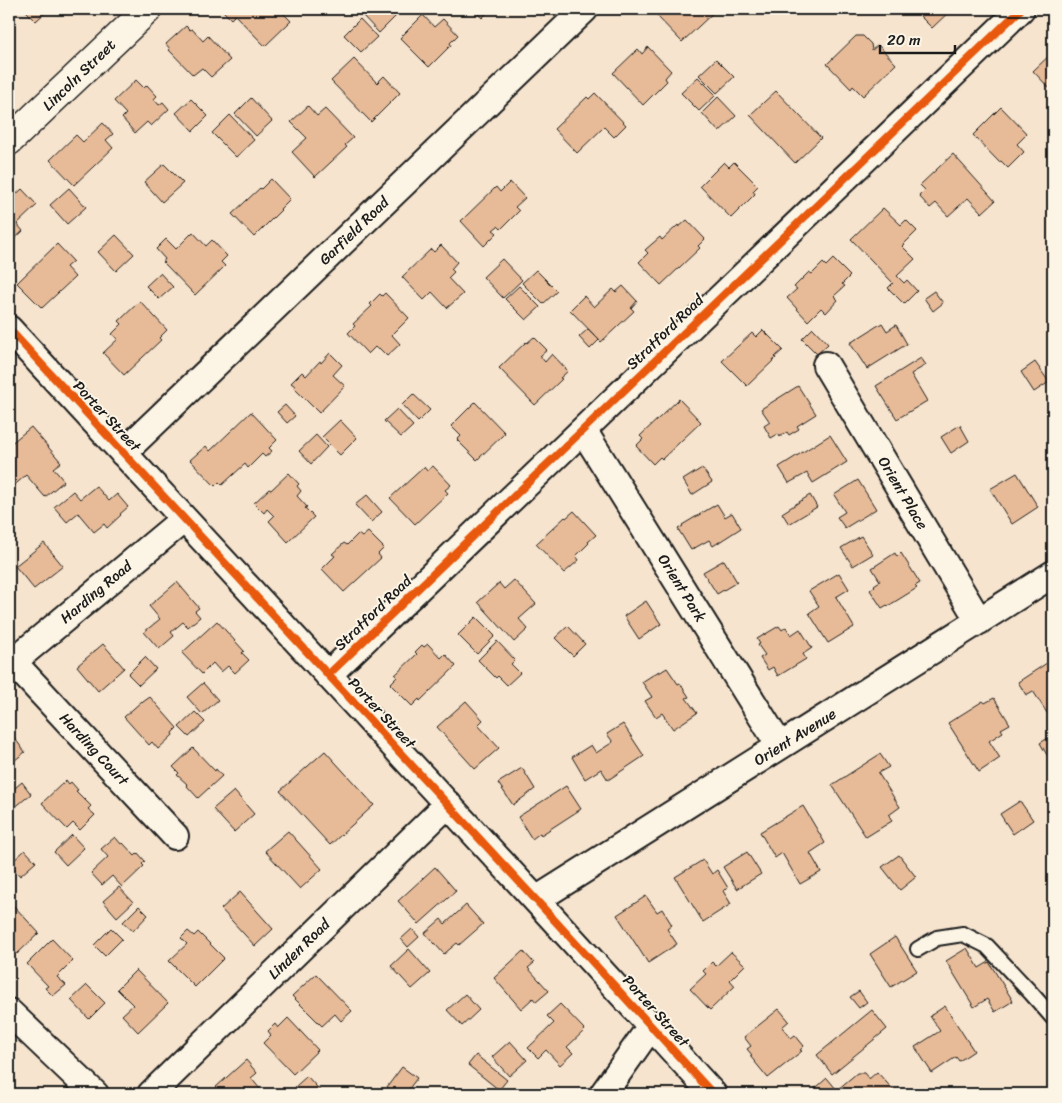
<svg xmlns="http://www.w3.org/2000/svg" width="1062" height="1103" viewBox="0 0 1062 1103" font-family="Sriracha,sans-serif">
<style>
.building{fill:#e8bb98;stroke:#1c1c1c}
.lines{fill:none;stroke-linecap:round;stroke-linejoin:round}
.lane-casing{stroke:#1c1c1c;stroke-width:18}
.street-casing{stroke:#1c1c1c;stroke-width:30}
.secondary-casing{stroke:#1c1c1c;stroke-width:31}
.lane{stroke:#fcf5e5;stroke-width:14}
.street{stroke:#fcf5e5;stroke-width:26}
.secondary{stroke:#fcf5e5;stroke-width:28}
.cycleway-casing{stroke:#fcf5e5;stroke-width:11}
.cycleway{stroke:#e8590c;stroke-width:8}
.labels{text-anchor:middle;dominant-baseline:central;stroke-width:4;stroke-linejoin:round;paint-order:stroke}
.street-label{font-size:15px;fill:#1c1c1c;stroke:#fcf5e5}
</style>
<rect width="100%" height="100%" fill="#f6e4ce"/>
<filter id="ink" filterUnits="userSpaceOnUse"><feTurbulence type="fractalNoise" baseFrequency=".02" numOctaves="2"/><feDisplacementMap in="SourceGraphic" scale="10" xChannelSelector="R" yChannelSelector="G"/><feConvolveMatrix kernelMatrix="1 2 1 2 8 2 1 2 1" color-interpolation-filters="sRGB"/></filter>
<g filter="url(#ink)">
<path class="building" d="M24,9H49L36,21Z
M221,9H279L291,21L265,46L235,15L231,19Z
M371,9H393L398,14L379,33L363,16Z
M473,9H491L482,18Z
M665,9H713L715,11L682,42L657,16Z
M913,9H952L932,28Z
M423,15L434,27L443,19L458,35L450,43L451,45L429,67L400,38Z
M360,19L377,37L361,52L344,35Z
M186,26L190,30L192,29L203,41L208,36L230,60L211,77L202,68L193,75L169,50L170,49L166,44Z
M856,36H863L871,44L872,50L878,45L896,64L863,96L853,86L851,89L827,64Z
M648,47L671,71L665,78L667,81L643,105L613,73L638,49L642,54Z
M1053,52V92L1033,71Z
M354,59L377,83L384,76L400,93L371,122L331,81Z
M716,59L734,77L717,93L699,75Z
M698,77L716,95L699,111L681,93Z
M136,80L144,88L147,85L157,96L154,99L159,105L163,102L169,109L151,126L147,122L135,133L122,118L126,114L114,101Z
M776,91L821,138L795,163L750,115Z
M595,93L626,125L614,137L604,127L577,153L554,129L587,97L589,99Z
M718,97L736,116L719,132L702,113Z
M251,98L272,121L256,136L235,114Z
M191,99L208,116L193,131L176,113Z
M308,106L317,116L325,109L353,138L345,145L347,147L315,177L292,152L307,138L291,122Z
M1001,107L1027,134L1017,144L1024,152L1008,168L1001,161L999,162L973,135Z
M230,115L254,140L236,157L212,133Z
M103,123L113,134L106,140L113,148L74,185L50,160L76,135L83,142Z
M953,154L995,201L982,213L968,198L948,216L936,203L930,208L919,196L925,190L920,185Z
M724,162L729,167L734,162L758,186L753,191L755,194L731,218L700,186Z
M164,164L183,183L162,202L144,182Z
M271,179L290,199L280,209L281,210L254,237L232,214L260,188L261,189Z
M510,182L525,198L515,207L519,211L501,229L498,226L493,230L497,233L484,246L461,221L496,187L500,192Z
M69,188L86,207L67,224L50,205Z
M22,189L37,205L17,224L23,231L9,244V201Z
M883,208L901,225L906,220L917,231L902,246L915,259L897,276L904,283L907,280L917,291L904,304L888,288L893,283L851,239Z
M687,220L705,239L698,246L700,248L661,285L639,262L648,253L645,250L660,237L662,240L678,225L679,227Z
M193,232L206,246L212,240L227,256L221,262L225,266L195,295L163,262L165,259L156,249L166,239L176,249Z
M116,235L134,254L116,271L98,252Z
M57,244L73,261L66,267L75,277L42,308L17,283Z
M441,245L457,262L451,269L454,272L448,278L463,294L447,308L432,292L424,300L402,277L431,249L434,252Z
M502,259L522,280L503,298L483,277Z
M833,259L850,276L842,284L845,286L834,296L838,300L826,313L821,308L808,321L787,298L797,289L794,287L809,272L812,274L823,263L826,266Z
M536,270L557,291L543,304L522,283Z
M160,273L173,287L159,299L146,286Z
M519,286L540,307L526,320L505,299Z
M623,286L637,301L631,308L634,311L601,342L570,310L584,296L594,307L613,289L616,292Z
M934,291L943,303L933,311L924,298Z
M385,293L409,318L392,335L400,344L387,356L379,348L377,349L375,347L368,354L348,333L355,326L353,324L372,306L370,304L380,294L382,296Z
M140,301L167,330L159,338L161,340L124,375L103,353L118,339L112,334L122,324L119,321Z
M882,323L887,331L896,325L907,344L867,369L850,343Z
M813,328L828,344L817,354L802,339Z
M588,329L599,340L590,349L579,337Z
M763,330L783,350L775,357L776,358L747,386L722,361L752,333L756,337Z
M534,337L547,350L540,356L545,362L552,354L568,371L560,378L562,379L535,405L499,368L526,342L527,343Z
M330,353L342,365L333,375L345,386L319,413L294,388L295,386L291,383L302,372L306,376L320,361L321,363Z
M921,358L926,365L911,374L927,401L897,419L876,386Z
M1035,362L1049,382L1034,392L1021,372Z
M798,386L816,414L797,426L799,429L789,435L787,432L780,437L778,434L771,438L764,426L770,422L761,409Z
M413,394L430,410L418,422L402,405Z
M679,399L701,422L662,459L660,457L653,464L636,446L643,439L640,436Z
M475,402L505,433L477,460L457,440L461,436L451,426Z
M285,405L295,416L287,423L277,412Z
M397,409L413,426L401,437L384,421Z
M251,412L277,440L269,448L272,451L265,457L262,454L248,468L245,464L222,485L219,482L215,486L190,460L206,446L210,451Z
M340,420L357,438L340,455L322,437Z
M960,425L969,441L951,453L941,437Z
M31,427L61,462L53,468L64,481L45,497L26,475L9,490V445Z
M316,435L327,447L311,464L299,451Z
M830,435L847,462L813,483L807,473L789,483L779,467Z
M433,466L451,485L445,490L448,493L415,524L390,498L424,467L427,471Z
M702,468L712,482L692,495L683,480Z
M289,473L299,484L297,486L301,491L297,496L307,507L305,508L314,517L288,542L269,521L274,516L267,509L264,513L254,503L269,489L271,490Z
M1017,473L1038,507L1012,524L990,489Z
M858,480L876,509L845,528L837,517L845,512L834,495Z
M96,486L109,501L117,494L128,507L120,514L121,515L107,528L104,524L94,532L78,513L67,522L54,507L73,491L80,499Z
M367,495L382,512L371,522L355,505Z
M810,495L817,507L789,524L782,513Z
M717,504L725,517L732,513L741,528L713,546L709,540L691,550L678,529L683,526L682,525Z
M574,511L596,535L588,542L589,543L576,556L579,560L564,573L536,544L565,517L566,518Z
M368,532L384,548L378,554L381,558L344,592L322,569L335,556L332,554L344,543L347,545L358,534L362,537Z
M861,536L873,554L853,566L841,548Z
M44,543L63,566L34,589L15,566Z
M895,553L897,557L901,553L920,583L915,586L917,588L888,606L887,605L882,608L870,590L875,586L874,585L880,581L872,568Z
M724,560L737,582L717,594L703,572Z
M839,573L849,589L836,597L854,627L828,643L809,613L819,606L809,591Z
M514,580L536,604L519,619L528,629L514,642L478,602L499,583L504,589Z
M177,582L199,608L195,611L200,617L188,627L183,622L171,632L174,636L159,649L144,632L160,619L149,606Z
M646,601L661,624L639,639L624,616Z
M476,617L495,636L477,654L458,635Z
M217,621L244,651L242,653L249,660L235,673L228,666L221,672L213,663L202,674L182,653Z
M568,626L585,644L573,656L555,638Z
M779,626L782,630L786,627L791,635L800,629L812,648L803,654L806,659L778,676L773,667L768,670L760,658L765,655L758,645L760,644L757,639Z
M497,641L515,660L511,664L520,673L507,685L498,676L496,678L478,660Z
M103,644L124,668L98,691L77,666Z
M428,644L441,658L445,654L456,666L420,701L419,699L412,706L390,684L397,677L395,675L417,654L415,652L422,645L424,647Z
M145,657L156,669L139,685L128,674Z
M1053,659V709L1047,713L1033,691L1026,695L1018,682Z
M667,668L678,684L680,683L689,697L686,698L697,713L673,729L662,713L656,717L645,701L652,697L642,682L659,671V673Z
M203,683L218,700L202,714L187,697Z
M150,697L177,728L172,733L173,735L158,749L152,742L149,745L124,717L142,701L143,702Z
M994,698L1010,724L1001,729L1003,732L989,741L1000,758L979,772L948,723L983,701L985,703Z
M466,701L483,720L478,725L499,748L475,769L437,727Z
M195,712L205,722L189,737L179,727Z
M623,724L644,756L608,780L601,769L585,779L572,757L591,745L596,753L613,742L607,734Z
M9,731L25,752L9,765Z
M1053,735V765L1040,743Z
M193,748L215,771L216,769L222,776L198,798L186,785L187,784L177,775L179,773L173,767Z
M325,751L374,805L330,845L280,791Z
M880,754L889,767L878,773L900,807L889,815L892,821L866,837L832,785Z
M522,768L535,789L513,805L498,783Z
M66,780L69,784L71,782L78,790L76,791L91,806L88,809L95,815L80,830L73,823L67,829L42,803Z
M22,782L31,794L13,809L9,803V793Z
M566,786L581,809L541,835L540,833L532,839L518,817Z
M234,791L254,814L234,832L213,809Z
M1020,801L1033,820L1013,834L1000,814Z
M803,806L825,843L810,853L821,872L800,884L782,853L775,858L760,832Z
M288,831L322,869L300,889L265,851Z
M72,835L84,848L66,865L54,852Z
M115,837L121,844L123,843L135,856L138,853L145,861L142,864L144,866L122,887L112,876L102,885L91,873L108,857L101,849Z
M25,850L36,862L20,876L10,864Z
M747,852L761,874L737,889L723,867Z
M899,855L916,877L900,890L882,867Z
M703,860L712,874L717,870L728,888L723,891L731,904L703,922L675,877Z
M435,867L456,891L419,924L398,901Z
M119,887L133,902L117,917L103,901Z
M240,892L273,929L255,946L221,909Z
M646,896L657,912L662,909L672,925L667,929L677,944L648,963L617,915Z
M13,905L39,933L17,954L9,945V909Z
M466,905L483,924L459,945L457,943L444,954L425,933L441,919L445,924Z
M139,906L148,915L133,931L123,922Z
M111,928L122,939L105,956L94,945Z
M412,929L419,937L408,947L401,939Z
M188,931L194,936L198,932L224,958L195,987L169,961L187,944L181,938Z
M895,937L917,971L891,987L870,954Z
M52,939L73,961L57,977L66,985L53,996L45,988L48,986L27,964Z
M967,948L979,968L989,962L1013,1001L995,1012L987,999L974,1007L946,961Z
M409,949L430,973L412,989L391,966Z
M523,951L534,963L528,968L549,991L536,1002L533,998L521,1009L494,978Z
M731,952L745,965L730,980L735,986L710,1010L690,989L706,974L703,971L712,962L716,966Z
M136,970L168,1003L138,1032L122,1015L133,1005L117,989Z
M316,974L352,1011L341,1021L335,1014L322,1026L292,996Z
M87,985L105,1003L89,1019L71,1000Z
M859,991L867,1002L859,1008L850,997Z
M465,994L479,1010L462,1026L447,1010Z
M560,1004L585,1030L567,1047L573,1053L560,1065L546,1050L538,1058L528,1048L554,1023L547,1016Z
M945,1006L974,1051L959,1061L956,1057L932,1073L915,1047L940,1031L930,1016Z
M779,1009L789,1021L782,1027L791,1038L795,1035L804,1046L800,1050L802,1051L768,1078L750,1056L752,1055L747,1049L751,1046L744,1037Z
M872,1010L887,1029L832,1074L817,1055Z
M288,1018L318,1050L293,1074L263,1043L271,1035L268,1031L275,1024L278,1028Z
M510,1041L527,1060L509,1076L492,1057Z
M476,1055L507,1080L499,1090L468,1065Z
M246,1060L257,1073L251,1078L260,1089L254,1094H222L216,1087Z
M402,1067L417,1078L405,1094H398L387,1087Z
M877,1072L897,1094H809L827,1078L837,1090L857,1073H864L869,1079Z
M307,1076L323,1094H302L295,1087Z"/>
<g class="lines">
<defs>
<path id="lane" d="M918,949L937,938L963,934L987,946L1031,993L1053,1018"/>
<path id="street" d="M9,329L536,900L713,1094
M826,365L979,621
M583,430L780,746
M123,453L585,9
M13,662L175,836
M9,665L184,519
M328,675L1021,9
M536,900L1053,574
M9,1012L95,1094
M151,1094L448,804
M603,1094L651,1026"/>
<path id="secondary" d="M9,141L148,9"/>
</defs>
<use href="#lane" class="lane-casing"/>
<use href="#street" class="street-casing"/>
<use href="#secondary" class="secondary-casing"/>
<use href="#lane" class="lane"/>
<use href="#street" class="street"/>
<use href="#secondary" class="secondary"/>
<defs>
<path id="cycleway" d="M9,329L536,900L713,1094
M328,675L1021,9"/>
</defs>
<use href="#cycleway" class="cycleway-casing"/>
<use href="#cycleway" class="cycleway"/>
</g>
</g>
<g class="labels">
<g class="street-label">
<text transform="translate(79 75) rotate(-44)">Lincoln Street</text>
<text transform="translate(354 231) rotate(-44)">Garfield Road</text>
<text transform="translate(665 332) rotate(-44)">Stratford Road</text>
<text transform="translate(107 416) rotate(47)">Porter Street</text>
<text transform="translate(903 493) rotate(59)">Orient Place</text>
<text transform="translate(682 588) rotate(58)">Orient Park</text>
<text transform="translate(96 592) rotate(-40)">Harding Road</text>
<text transform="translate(373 613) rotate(-44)">Stratford Road</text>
<text transform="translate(382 713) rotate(47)">Porter Street</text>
<text transform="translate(795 737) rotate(-32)">Orient Avenue</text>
<text transform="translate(94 749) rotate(47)">Harding Court</text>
<text transform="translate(299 949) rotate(-44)">Linden Road</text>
<text transform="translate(656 1011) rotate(48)">Porter Street</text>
</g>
</g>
<rect width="1062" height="1103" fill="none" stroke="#fcf5e5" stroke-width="30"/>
<rect x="15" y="15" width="1032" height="1073" fill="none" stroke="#1c1c1c" stroke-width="2" filter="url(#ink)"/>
<path d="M880 45v8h75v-8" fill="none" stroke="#1c1c1c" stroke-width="2.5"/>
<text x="887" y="45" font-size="15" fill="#1c1c1c" stroke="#fcf5e5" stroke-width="4" paint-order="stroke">20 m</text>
</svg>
